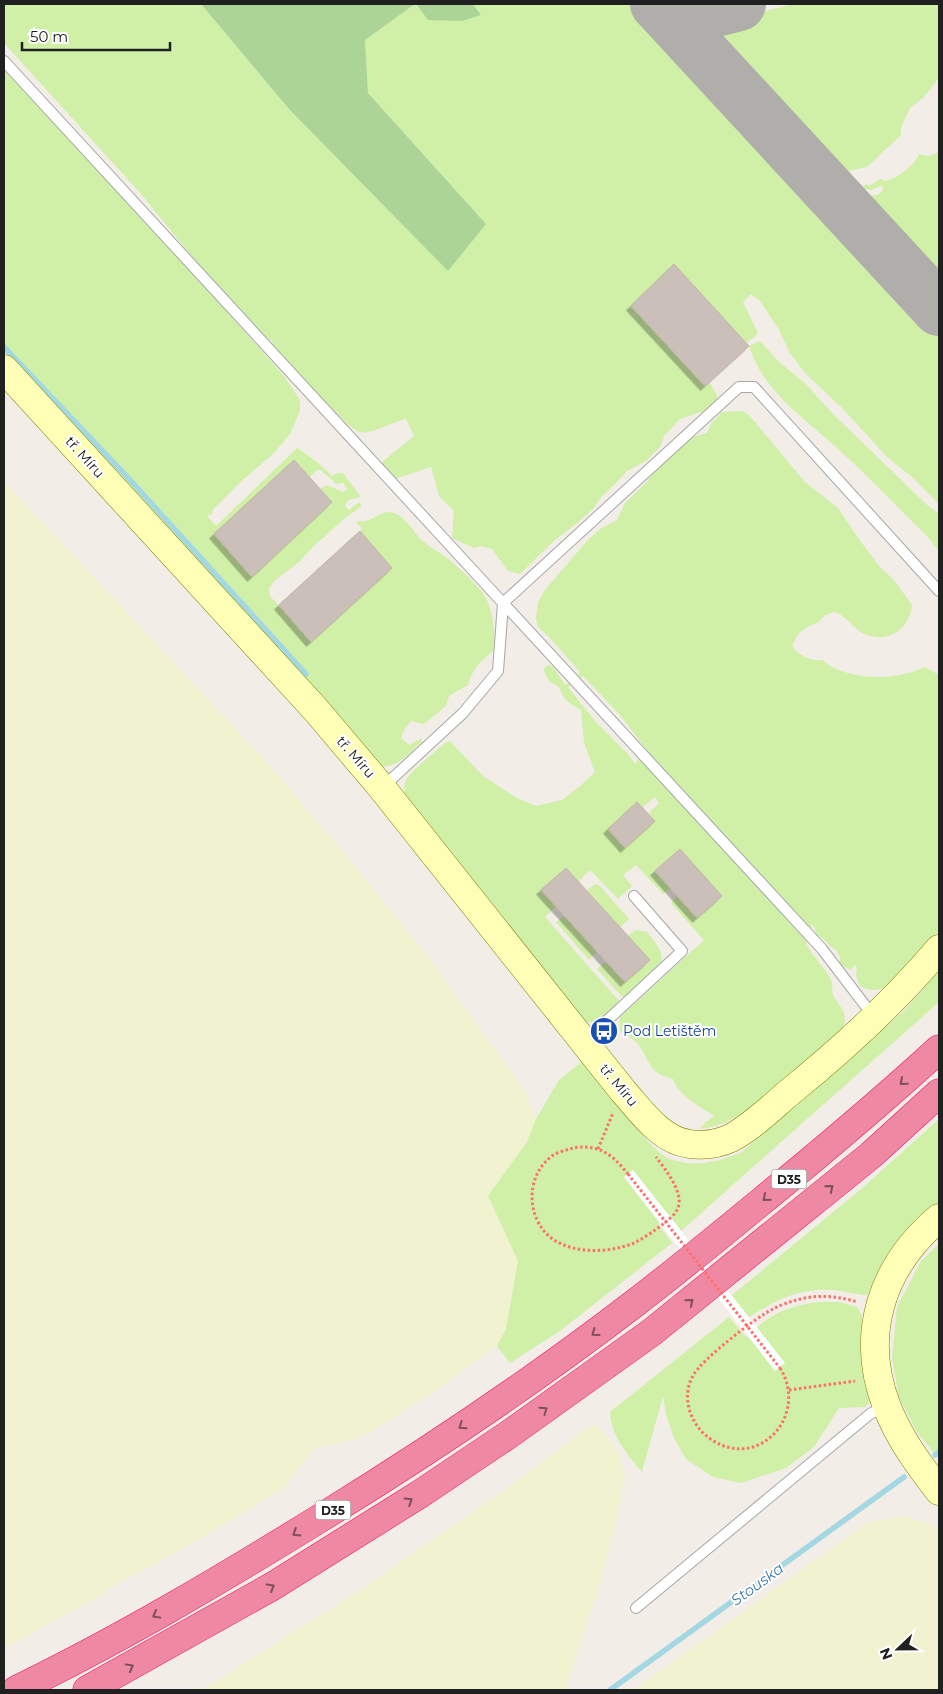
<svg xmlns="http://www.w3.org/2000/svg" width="943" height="1694" viewBox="0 0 943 1694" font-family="Montserrat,sans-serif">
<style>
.farmland{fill:#f1f2d0}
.grass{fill:#d0f0a8;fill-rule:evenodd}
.forest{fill:#add497}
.pier{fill:#fff}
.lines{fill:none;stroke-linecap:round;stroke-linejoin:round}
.stream{stroke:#a3d8e3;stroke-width:5.5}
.taxiway{stroke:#b0aeaa;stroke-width:54}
.building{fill:#cabfb9;stroke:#c5b2a7;filter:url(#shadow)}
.lane-casing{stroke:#a7a7a7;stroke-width:12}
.secondary-casing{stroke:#797f00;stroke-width:29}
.highway-casing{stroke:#eb186e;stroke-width:29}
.path{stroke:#ff6f6a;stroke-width:3;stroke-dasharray:2.5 2.5;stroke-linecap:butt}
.lane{stroke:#fff;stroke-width:10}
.secondary{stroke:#fffeb7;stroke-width:28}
.highway{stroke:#ef88a2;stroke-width:28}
.path-bridge{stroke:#ff6f6a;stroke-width:3;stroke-dasharray:2.5 2.5;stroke-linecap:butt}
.oneway{stroke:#7d4f5a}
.labels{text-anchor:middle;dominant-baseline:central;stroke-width:4;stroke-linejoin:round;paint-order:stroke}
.shield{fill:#fff;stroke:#636363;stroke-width:1}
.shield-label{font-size:12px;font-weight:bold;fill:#202020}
.street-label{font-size:14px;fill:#202020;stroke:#fff}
.transit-label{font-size:14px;fill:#164399;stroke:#fff;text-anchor:start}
.water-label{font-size:15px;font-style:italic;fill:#3e7aa9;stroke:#fff}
</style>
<defs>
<filter id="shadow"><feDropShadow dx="-4.5" dy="4.5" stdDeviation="0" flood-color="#0004"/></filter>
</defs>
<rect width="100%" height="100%" fill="#f2ede6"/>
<path class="farmland" d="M4,481L273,769L361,874L423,950L527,1094L536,1119L527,1142L488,1196L518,1261L506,1329L497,1346L438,1389L373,1431L354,1440L314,1448L285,1487L208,1534L152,1566L126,1578L99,1596L4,1649Z
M596,1425L611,1441L621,1461L625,1478L606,1564L565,1690H202L360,1590L496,1496L587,1428Z
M903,1516L928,1523L939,1531V1690H634L867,1523Z"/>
<path class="grass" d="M4,4H201L289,109L485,223L368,93L365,40L415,4L429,20L481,15L473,4H637L694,65L750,130L814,194L838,209L844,225L865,241L869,240L939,313V504L912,477L887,457L843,409L805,373L790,353L778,328L760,301L751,294L743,302L758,333C755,338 750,339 747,343L674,264L631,306L709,382L717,395L718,400L704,411L680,419L664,436L660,447L646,461L627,471L614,485L602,496L593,509L576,524L555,540L520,574L508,571L492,549L481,546L474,548L452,538L454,511L439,496L431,467L397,478L386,483L379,476L376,467L414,436L406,419C391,422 371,435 360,432C355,431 350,426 346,423L275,349L272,341L251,326L236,305L195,260L141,194L4,43Z
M793,4H939V78L923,98L910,108L901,127V135L867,167L834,174L823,161L813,154L802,137L797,140V133L772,107L763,110C758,95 748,69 728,69L732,65L727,59L721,35L727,25L732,24L739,18Z
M4,66L197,276L219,303L284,376L300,400V411L290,434L274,453L237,485L218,505L213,509L212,514L207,516L216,526L297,448L316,461L332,476L338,473H343L361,497L348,500L345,506L349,510L359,502L362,506L344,519L314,546L299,562L274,581L269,589L270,596L310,641L392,568L360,531L362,528L356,523L359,521C372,524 381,508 394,513C408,518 413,533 424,542C431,548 439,552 446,557C459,568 484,589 489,605C494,620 495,635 494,650C482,660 472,669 468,685L449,696L446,706L424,724L411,721L404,730L401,738L409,745L422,738V742C409,753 396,771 378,765L4,357ZM294,460L310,477L317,470H321L336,484L344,483L347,489L343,492L327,485L320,489L332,502L252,576L214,534Z
M939,152V273L937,281L939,287C934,284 934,276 930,272H924L922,267H919L917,261L912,260L909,252L903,249L880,220L872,222L868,219L876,214V204L855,207V205L867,202L868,201L860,200L865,198L868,194L869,196L877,195L883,191L882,185L872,190L866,189L862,196L864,185L867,184L869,186L880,179H883V181C895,180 914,167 919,154L929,156Z
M760,341L779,362L805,383L833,414L926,504L939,514V552L928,537C901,511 876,484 849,459C813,424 765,396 749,346Z
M742,411L749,415L805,482L838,508L858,538L880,567L894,580L912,605C911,615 907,624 898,631C886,640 870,639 858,630C849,623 845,615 834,612L825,615L819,622L807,627L798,634L792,646C800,656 809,661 822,660C850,682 894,681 925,667L939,675V931L893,983C881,990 872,993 860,986L856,976L857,968L855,965L851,970L840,965V957L836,950C828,947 825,937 816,935L815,928L811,924L813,937L806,943C812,957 827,969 832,982C833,987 831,993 834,997C842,1010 848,1012 843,1029C806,1062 751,1124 700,1129L706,1122L714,1116C700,1106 679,1097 673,1079C648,1073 651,1063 639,1045C634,1039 626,1035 620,1031V1017L704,940L671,903L677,896L697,918L722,896L680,849L655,871L670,888L663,894L636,865L623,875L632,886L618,899L590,870L578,882L566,868L541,890L556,906L545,917L620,1002C608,1013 602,1024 584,1022L405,797C404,792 404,785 406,780C411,771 436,751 445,743L450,741L483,776L517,798L536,806L562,800L579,787L595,772L584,743L581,710C566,701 566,702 558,686C549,682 545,678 544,668L549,665L553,667L565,685L576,679L580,672L550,638L538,627L536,619L538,603L544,591L587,541L600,529L617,520L625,503L647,482L654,471L667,461L673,451L695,436L707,433L711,424L722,412ZM583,676L620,715L646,749L645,753L640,757L635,764L627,753L595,721L568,687ZM655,797L659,803L649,813L655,821L625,848L608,829L637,803L642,808Z
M595,884L600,886L629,919L620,927L587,890Z
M564,916L597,952L589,960L556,922Z
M635,930L647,932C654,942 665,951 661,964L624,999L597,969L606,962L625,982L650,961L628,936Z
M939,971V1002L681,1231L669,1214L658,1224L672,1243L560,1331L510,1363L497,1346L506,1329L518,1261L488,1196L527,1142L536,1119L559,1080L584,1060C600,1082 648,1150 670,1159C695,1168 719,1162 742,1152L904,1011Z
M939,1119V1205C929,1213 918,1220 909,1229C891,1247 877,1271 868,1295C855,1295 845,1291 833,1290C798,1288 776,1300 748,1318L731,1296L860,1190Z
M939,1244V1459L917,1432L899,1397L892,1358L897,1307L921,1261Z
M818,1302H839L857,1307L862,1315L864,1372L870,1402L865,1407L839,1408L814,1447L786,1468L741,1483L713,1477L686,1459L674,1438L666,1415L663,1396L642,1472C628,1455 611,1436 610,1412L729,1317L746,1337C771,1314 784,1307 818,1302Z"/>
<path class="forest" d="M201,4H415L365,40L368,93L486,224L448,271L289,109Z
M416,4H473L481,15L462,21L428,20Z"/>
<path class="pier" d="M633,1170L785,1363L775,1371L624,1177Z"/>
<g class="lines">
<path class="stream" d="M4,347L130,480L306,674
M935,1455L939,1452
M610,1690L904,1477"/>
<path class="taxiway" d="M657,4C674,22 718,10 739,4
M660,7L939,309"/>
</g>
<path class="building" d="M674,264L749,346L705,386L631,306Z
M294,460L332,502L252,577L214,534Z
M360,531L392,568L311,642L279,605Z
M637,802L655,821L625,848L608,829Z
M680,849L722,896L697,918L655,871Z
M566,868L650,960L625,982L541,890Z"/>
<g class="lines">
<defs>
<path id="lane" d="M4,61L503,603L739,387H754L939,591
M383,787L463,713L498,671L503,603L822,949L874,1017
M585,1041L682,951L634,896
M636,1608L870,1414L885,1406"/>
<path id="secondary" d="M4,369L316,710L382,788L623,1091C641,1111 661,1141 690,1144C704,1146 718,1144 731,1138C753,1126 772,1107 791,1091C844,1048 895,1001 939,949
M939,1218C881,1267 859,1335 887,1407C899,1438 919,1465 939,1491"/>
<path id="highway" d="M16,1690C121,1639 222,1579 322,1517C429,1451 535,1380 635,1303C686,1264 735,1223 785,1182C837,1139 889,1095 939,1049
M87,1690L273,1586L420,1494L508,1435L652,1332L871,1155L939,1093"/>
</defs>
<use href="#lane" class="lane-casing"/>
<use href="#secondary" class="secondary-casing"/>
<use href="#highway" class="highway-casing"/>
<path class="path" d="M598,1149L613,1113
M628,1174C622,1167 615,1158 606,1153C596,1147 584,1146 573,1148C566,1150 558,1152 552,1156C528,1174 526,1209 544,1231C564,1255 608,1254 634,1243C644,1238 654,1231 663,1224C669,1219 678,1213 679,1204C681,1189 665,1169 656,1157
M780,1368C809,1414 760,1471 712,1440C690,1426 680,1396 694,1374C703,1359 756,1317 773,1309C780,1305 789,1302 797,1300C817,1294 838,1296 857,1302
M789,1390L855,1381"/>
<use href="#lane" class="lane"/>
<use href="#secondary" class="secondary"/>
<use href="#highway" class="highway"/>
<path class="path-bridge" d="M628,1174L780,1368"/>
</g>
<defs><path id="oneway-chevron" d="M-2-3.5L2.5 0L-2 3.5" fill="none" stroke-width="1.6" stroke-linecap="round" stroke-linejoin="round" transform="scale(1.25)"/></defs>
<g class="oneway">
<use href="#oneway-chevron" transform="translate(903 1082) rotate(139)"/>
<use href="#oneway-chevron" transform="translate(830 1188) rotate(-39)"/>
<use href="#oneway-chevron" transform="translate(766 1198) rotate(140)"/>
<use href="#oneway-chevron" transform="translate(690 1302) rotate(-39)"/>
<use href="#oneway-chevron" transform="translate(595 1333) rotate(144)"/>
<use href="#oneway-chevron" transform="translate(544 1410) rotate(-35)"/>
<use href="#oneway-chevron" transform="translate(462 1426) rotate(146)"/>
<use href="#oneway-chevron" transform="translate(409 1501) rotate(-32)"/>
<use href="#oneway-chevron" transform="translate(296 1533) rotate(148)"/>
<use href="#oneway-chevron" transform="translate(271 1587) rotate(-31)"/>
<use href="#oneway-chevron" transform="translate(156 1615) rotate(151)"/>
<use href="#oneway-chevron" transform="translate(130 1667) rotate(-29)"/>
</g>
<defs>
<symbol id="bus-disc" viewBox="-11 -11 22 22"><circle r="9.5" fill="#1a4fb4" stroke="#fff"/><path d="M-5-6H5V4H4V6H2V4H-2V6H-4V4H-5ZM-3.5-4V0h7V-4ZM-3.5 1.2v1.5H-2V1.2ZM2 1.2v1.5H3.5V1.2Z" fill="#fff"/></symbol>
</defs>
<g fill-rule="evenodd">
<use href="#bus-disc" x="588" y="1015" width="32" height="32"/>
</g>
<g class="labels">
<g class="shield">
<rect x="771.5" y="1169.5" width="35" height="19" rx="4"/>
<rect x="315.5" y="1500.5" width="35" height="19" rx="4"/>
</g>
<g class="shield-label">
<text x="789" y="1179">D35</text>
<text x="333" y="1510">D35</text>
</g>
<g class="street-label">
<text transform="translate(85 457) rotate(48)">tř. Míru</text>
<text transform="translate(356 757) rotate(49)">tř. Míru</text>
<text transform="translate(619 1085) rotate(50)">tř. Míru</text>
</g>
<g class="transit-label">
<text x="623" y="1031">Pod Letištěm</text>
</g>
<g class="water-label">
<text transform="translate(757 1584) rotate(-36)">Stouska</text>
</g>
</g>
<rect width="943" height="1694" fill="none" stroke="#202020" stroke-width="10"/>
<g transform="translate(898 1649) rotate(248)" stroke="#ffffff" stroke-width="4" paint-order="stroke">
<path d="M0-4L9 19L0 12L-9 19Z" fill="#202020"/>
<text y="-8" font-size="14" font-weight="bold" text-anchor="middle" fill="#202020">N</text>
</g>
<path d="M22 42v8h148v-8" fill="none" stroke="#202020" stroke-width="2.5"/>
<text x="30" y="42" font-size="15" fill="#202020" stroke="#ffffff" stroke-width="4" paint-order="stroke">50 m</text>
</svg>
